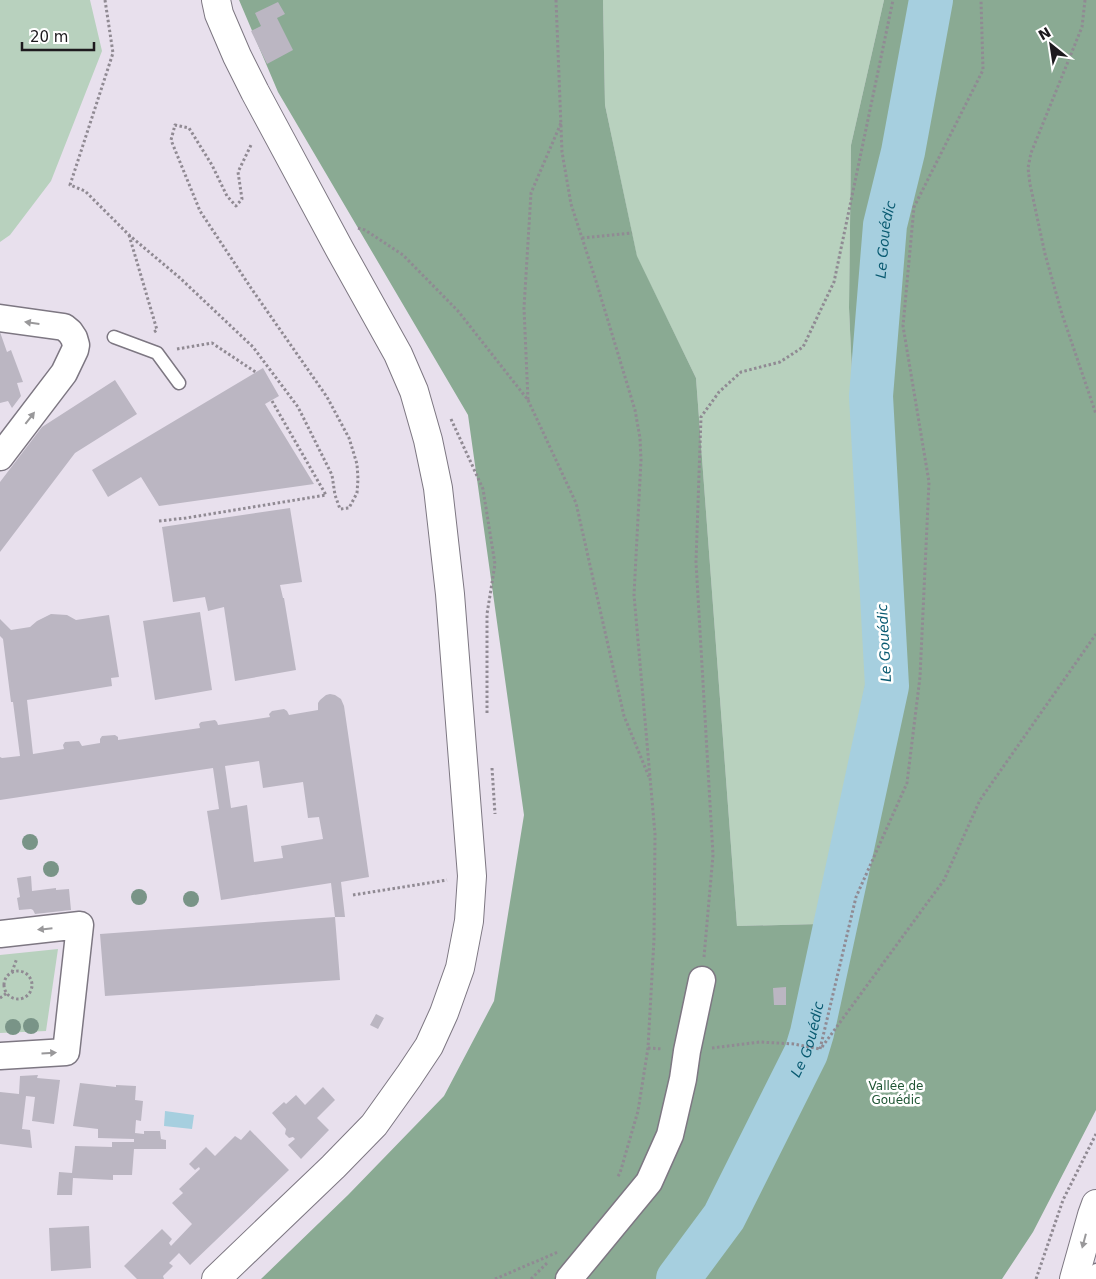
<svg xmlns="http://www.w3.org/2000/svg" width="1096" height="1279" viewBox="0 0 1096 1279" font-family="'DejaVu Sans',sans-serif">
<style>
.green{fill:#b8d1be}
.forest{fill:#8aaa93}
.water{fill:#a6cfdf}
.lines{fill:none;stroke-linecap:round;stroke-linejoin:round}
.river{stroke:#a6cfdf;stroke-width:44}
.building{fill:#bbb6c2;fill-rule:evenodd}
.service-casing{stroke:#7d7782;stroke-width:15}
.minor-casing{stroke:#7d7782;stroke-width:29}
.tertiary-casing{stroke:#7d7782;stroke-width:30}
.secondary-casing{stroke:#7d7782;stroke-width:30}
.path{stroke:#908a93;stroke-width:3;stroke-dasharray:2.5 2.5;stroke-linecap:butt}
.service{stroke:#fff;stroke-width:12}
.minor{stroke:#fff;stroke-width:26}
.tertiary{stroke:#fff;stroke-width:28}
.secondary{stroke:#fff;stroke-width:28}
.tree{fill:#799487}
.oneway{fill:#99989a}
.labels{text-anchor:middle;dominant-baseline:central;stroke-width:5;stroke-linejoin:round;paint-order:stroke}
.park-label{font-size:12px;fill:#1f5534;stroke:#fff}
.water-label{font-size:14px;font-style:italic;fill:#095a71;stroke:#fff}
</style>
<rect width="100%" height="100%" fill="#e8e0ed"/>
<path class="green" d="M0,0H90L102,51L51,181L10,235L0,242Z
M603,0H884L851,145L849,308L866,680L819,924L737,926L696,378L637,257L605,105Z
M58,949L46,1031L0,1033V955Z"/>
<path class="forest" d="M239,0H603L605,105L637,256L696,378L737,926L819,924L866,680L849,308L851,145L884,0H1096V1110L1033,1232L1002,1279H261L348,1195L444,1096L494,1001L524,815L468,415L278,92Z"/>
<path class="water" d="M165,1111L194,1115L192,1129L164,1126Z"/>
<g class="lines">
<path class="river" id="s1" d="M678,1279L724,1217L806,1053L812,1033L887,686L871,396L885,225L903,152L931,0"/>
</g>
<path class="building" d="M278,2L285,14L277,18L293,50L267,64L251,31L261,26L255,13Z
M0,332L7,352L11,350L23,382L17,383L21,396L12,408L8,401L0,403Z
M263,368L279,396L265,404L314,484L159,506L141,477L108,497L92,470Z
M115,380L137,414L75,453L0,552V482L42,427Z
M290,508L302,582L280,585L283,598H284L296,670L235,681L224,607L208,611L205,597L173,602L162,527Z
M200,612L212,690L155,700L143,621Z
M51,614L67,615L76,620L109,615L119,677L111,678L112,686L27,700L33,754L64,749L63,745L65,742L79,741L82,746L100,743V739L102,736L115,735L118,737V740L200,728L199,724L201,722L215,720L217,722L218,725L270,717L269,714L272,711L284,709L287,711L289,715L318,710V703L320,700L326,695L330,694L335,695L341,699L344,706L369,877L341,882L345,917H335L340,980L105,996L100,934L335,917L331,883L221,900L207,811L219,809L213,768L0,800V757L2,758L20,756L13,702H11L3,639L0,636V619L11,630L30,627L37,621ZM259,761L263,788L303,782L308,818L319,817L323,839L281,846L283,858L254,862L247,805L231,808L225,766Z
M31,876L32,891L56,888V890L69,889L71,910L35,914L33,910L31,909L19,910L17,898L20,897L17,878Z
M786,987V1005H774L773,988Z
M376,1014L384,1018L378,1029L370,1025Z
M38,1075L37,1078L60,1080L54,1124L32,1121L35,1097L26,1096L22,1129L30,1130L32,1148L0,1144V1092L19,1094L20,1076Z
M80,1083L116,1087V1085L136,1086L135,1100L143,1101L141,1121L136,1120L135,1133L144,1134V1131H160L161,1139L166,1140V1149H134L132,1175H113V1180L73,1178L72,1195H57L59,1172L72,1173L75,1146L112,1147V1142H134V1139L98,1138V1129L73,1126Z
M323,1087L335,1100L317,1118L329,1130L301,1159L288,1145L295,1139L293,1137L289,1138L285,1134L286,1129L272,1113L284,1102L286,1104L296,1095L305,1105Z
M250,1130L289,1170L190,1265L179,1253L169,1263L173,1266L163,1276L164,1279H137L124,1266L162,1229L172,1239L169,1243L171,1246L192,1224L172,1203L183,1193L179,1189L200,1169L199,1167L195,1170L189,1164L206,1147L215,1156L235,1136L241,1140Z
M89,1226L91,1268L51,1271L49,1228Z"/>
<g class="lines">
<defs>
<path id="service" d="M114,337L157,353L179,383
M1093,1279L1096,1270"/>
<path id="minor" d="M0,318L64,327L70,332L74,338L76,345L75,350L64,373L0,457
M0,934L80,925L66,1052L0,1056
M569,1279L649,1182L670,1135L683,1079L687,1051L702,980"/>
<path id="tertiary" d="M1074,1279L1092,1215L1096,1204"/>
<path id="secondary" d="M216,1279L333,1167L374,1125L409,1076L429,1046L444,1013L460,968L469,921L472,876L450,594L438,488L428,440L414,391L398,354L340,250L255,92L237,56L219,14L216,0"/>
</defs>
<use href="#service" class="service-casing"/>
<use href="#minor" class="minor-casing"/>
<use href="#tertiary" class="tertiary-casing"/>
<use href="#secondary" class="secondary-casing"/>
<path class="path" d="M105,0L113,53L70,185L85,191L129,235L180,278L253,347L298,407L332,475L335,495L340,509L349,508L357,493L358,479L357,464L349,438L327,397L251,288L200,211L171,140L175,125L189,128L212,165L227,196L236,206L242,199L238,172L252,143
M556,0L562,152L571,204L596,281L635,410L640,438L641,460L634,595L655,834L654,939L648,1048L638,1111L620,1173L617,1178
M1085,0L1082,27L1031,153L1028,168L1030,184L1045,254L1062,314L1096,414
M358,228L365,230L403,255L458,311L528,400L524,308L531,193L561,123
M129,235L157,330L154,332
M582,238L632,233
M177,349L212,343L257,373
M528,400L576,503L624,716L649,777
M451,419L483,489L495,564L487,614V714
M159,521L186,518L326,495L272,401
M492,768L495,814
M353,895L447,880
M704,957L713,855L696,562L701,417L719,392L741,372L780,362L803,347L834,282L893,0
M4 985a14 14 0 1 1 28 0a14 14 0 1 1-28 0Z
M12,972L17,958
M0,998L7,993
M822,1047L944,880L980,800L1096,634
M648,1048L663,1049
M712,1048L760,1042L794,1044L820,1049
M820,1049L856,897L907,783L920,677L929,482L903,326L914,207L983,70L981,0
M495,1279L558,1252
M531,1279L548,1262
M1036,1279L1063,1200L1096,1134"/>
<use href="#service" class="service"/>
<use href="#minor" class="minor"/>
<use href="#tertiary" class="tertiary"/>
<use href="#secondary" class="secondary"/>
</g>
<g class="tree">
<circle cx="30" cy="842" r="8"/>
<circle cx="51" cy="869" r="8"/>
<circle cx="139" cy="897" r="8"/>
<circle cx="191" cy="899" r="8"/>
<circle cx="31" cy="1026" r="8"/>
<circle cx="13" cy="1027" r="8"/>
</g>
<defs><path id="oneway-solid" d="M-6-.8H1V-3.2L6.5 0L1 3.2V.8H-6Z" transform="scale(1.25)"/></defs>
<g class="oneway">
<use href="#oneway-solid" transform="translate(32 323) rotate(-172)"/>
<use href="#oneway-solid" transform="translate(30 418) rotate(-52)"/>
<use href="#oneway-solid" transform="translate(45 929) rotate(174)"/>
<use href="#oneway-solid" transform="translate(49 1053) rotate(-3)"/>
<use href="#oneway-solid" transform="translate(1084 1241) rotate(105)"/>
</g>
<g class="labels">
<g class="park-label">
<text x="896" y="1086">Vallée de<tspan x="896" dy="14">Gouédic</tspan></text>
</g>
<g class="water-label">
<text stroke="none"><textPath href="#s1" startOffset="1084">Le Gouédic</textPath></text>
<text transform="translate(884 643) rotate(-93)">Le Gouédic</text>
<text stroke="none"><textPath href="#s1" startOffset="274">Le Gouédic</textPath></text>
</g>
</g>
<g transform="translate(1051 45) rotate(330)" stroke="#ffffff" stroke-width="4" paint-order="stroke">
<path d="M0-4L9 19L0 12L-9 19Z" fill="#1d1a1e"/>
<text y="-8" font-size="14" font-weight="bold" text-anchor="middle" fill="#1d1a1e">N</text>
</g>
<path d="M22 42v8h72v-8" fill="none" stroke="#1d1a1e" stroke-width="2.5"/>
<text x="30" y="42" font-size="15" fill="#1d1a1e" stroke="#ffffff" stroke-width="4" paint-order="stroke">20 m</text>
</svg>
